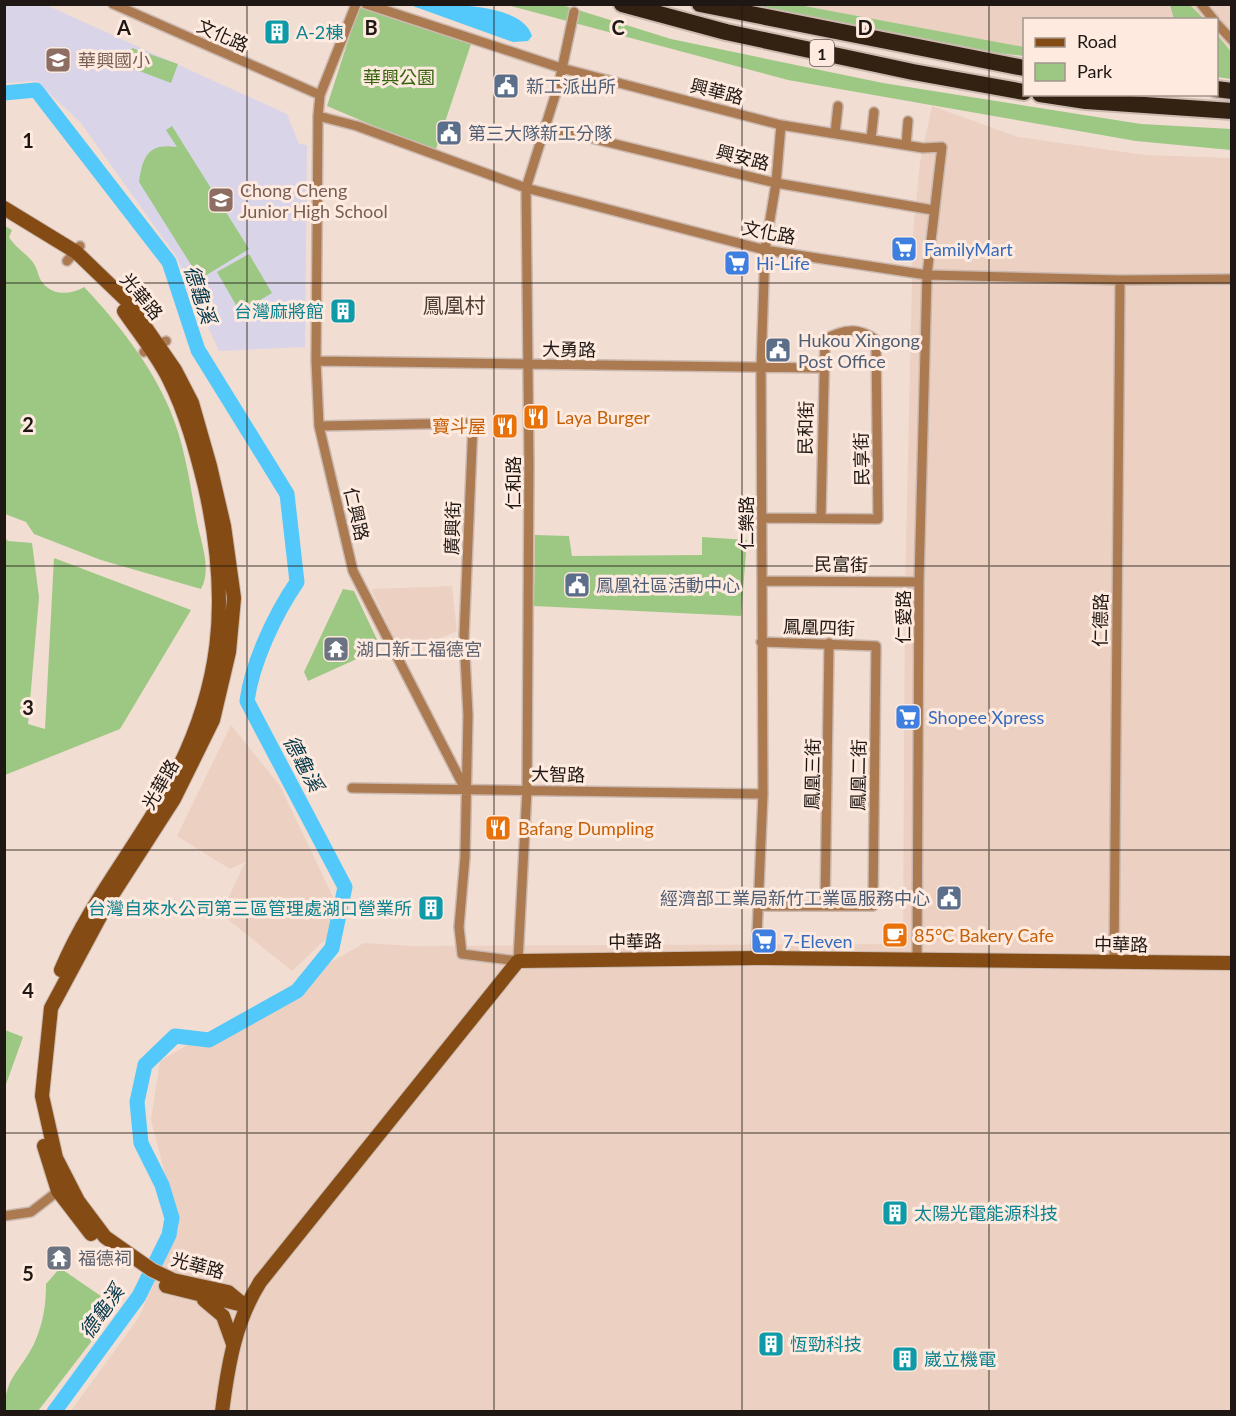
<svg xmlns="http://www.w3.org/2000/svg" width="1236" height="1416" viewBox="0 0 1236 1416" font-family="Lato,'Noto Sans TC',sans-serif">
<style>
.built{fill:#ecd1c2}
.education{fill:#dad4e9}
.green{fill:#9cc884}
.water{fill:#52c9fa}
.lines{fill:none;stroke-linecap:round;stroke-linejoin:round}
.river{stroke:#52c9fa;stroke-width:15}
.street-casing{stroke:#cbb9b0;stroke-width:12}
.secondary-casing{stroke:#cbb9b0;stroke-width:16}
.highway-casing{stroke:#cbb9b0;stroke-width:20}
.street{stroke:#ac7a51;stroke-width:9}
.secondary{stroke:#844c14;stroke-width:14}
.highway{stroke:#332112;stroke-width:16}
.grid{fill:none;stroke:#1e1713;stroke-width:1.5;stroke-opacity:0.55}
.labels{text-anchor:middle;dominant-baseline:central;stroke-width:6;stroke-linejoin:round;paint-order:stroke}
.shield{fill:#feeadf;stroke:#615650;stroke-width:1.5}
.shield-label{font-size:16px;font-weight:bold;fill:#1e1713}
.culture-label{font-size:18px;fill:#0d838f;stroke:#feeadf;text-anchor:start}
.street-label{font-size:18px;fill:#1e1713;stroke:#feeadf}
.education-label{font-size:18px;fill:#785e54;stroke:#feeadf;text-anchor:start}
.park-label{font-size:18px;fill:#34630c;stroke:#feeadf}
.service-label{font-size:18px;fill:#4e5e75;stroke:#feeadf;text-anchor:start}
.shop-label{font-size:18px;fill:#366cbe;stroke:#feeadf;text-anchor:start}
.food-label{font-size:18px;fill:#c56008;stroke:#feeadf;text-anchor:start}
.worship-label{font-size:18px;fill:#5b616d;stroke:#feeadf;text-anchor:start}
.water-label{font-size:20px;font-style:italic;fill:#003548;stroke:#feeadf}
.quarter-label{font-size:21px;fill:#4f4037;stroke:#feeadf}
.grid-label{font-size:20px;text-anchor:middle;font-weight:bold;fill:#1e1713;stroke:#feeadf;stroke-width:6;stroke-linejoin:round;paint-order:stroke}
</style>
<rect width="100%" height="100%" fill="#f1ddd2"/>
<path class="built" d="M785,5H1231V67L1217,66L1216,20H1024V51Z
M932,106L1018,137L1145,155L1231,158V1411L70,1412L139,1317L179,1228L151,1120L160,1061L364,943L412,946L903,944L905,592L913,233L920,163Z
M452,586L457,631L402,655L371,589Z
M231,725L280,786L334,899L328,937L292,971L221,914L245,862L230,869L177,836Z"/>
<path class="education" d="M5,5H46L287,114L299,144L307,145L305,347L219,351L176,256L80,122L36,81L5,83Z"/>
<path class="green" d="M507,5H562L671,39L883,83L1141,124L1231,129V150L1136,141L788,80Z
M725,5H799L1024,47V56L951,48Z
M1170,5H1190L1204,19H1174Z
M359,7L472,41L435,152L327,106Z
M1216,33L1231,52V79L1217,77Z
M132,48L178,64L171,83L126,66Z
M172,126L249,249L200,279L139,182C143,156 148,143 177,147L166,130Z
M5,226L12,230L9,237C17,250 28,254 34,264C38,270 38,277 42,282C52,296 71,295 84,287C118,323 151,365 170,410C185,445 190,485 197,522C201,542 212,570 201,589L101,560L34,534L26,522L5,514Z
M249,254L272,293L240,312L217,272Z
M535,535L569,536L572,556L702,555V537L747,540L741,616L534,606Z
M4,537L8,541L32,543L39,597L28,724L45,729L54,558L191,610L120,729L5,775Z
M343,589L354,591L381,648L308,681L304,672Z
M5,1030L23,1037L5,1087L4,1030Z
M60,1268L114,1305L91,1342L38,1411H5C4,1378 20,1372 34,1344C43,1324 46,1306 46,1284Z"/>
<path class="water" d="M410,5C439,4 522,1 532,36L528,41L513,42Z"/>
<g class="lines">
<path class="river" d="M4,93L36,90L169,262L198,350L287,494L297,582C275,614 252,663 247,701L345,887L332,948L297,991L209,1040L175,1036L145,1065L137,1102L141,1143L162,1185L172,1218L169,1235L139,1296L54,1412"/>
<defs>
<path id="street" d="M113,4L320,95
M356,4L320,95L318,116L316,361L319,426L353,571L464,787
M366,4L561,68L781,125L923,148L942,147L927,275L919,582L917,960
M1201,4L1214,20
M1216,23L1232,40
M318,116L357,126L526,188L765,250L927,275L1120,280L1232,279
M545,127L776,183L933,210
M835,133L838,106
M871,139L874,112
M906,145L908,121
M67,261L80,246
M144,352L166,341
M316,361L822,368
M319,426L473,423L464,637L468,715L465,857L459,927L462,954L518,961L527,790L529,464L526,188L559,83L574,12
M763,518L878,519L876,340C858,327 844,329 825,339L821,517
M762,581L919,582
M352,788L763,794
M758,906H873L876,646L761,642
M825,906L829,643
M756,958L763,794L761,368L765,250L776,183L781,125
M1114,961L1120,280
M4,1216L31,1212L62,1188"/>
<path id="secondary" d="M4,208L76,252L128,302L175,370L192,403L210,466L224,526L234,598L229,652L213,720L174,799L109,900L51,1008L42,1096L56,1158L78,1201L105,1237L152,1270L173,1280L228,1292L245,1306
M61,970C88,906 131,854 165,794C223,691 231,601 205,487C196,450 186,413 169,379C157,355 139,333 124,311
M44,1146L58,1191L91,1234
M166,1286L243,1305
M204,1300L223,1316L233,1344
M222,1412C228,1365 235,1322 260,1282L518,961L756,958L1232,963"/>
<path id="highway" d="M622,4L726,32L913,72L1024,92
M700,4L1024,68
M1216,89L1232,91
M1040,94L1086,101L1232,111"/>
</defs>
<use href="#street" class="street-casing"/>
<use href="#secondary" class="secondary-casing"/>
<use href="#highway" class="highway-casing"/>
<use href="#street" class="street"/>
<use href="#secondary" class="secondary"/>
<use href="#highway" class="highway"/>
</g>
<path class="grid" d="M247,4V1412M494,4V1412M742,4V1412M989,4V1412M4,283H1232M4,566H1232M4,850H1232M4,1133H1232"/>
<defs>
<symbol id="building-square" viewBox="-11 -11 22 22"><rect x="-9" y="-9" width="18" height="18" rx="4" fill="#0f9aa8" stroke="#feeadf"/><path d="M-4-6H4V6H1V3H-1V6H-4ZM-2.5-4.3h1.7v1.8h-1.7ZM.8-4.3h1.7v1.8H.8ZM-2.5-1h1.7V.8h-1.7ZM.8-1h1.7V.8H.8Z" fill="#fff"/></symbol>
<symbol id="school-square" viewBox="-11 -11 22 22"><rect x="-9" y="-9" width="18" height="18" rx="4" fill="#8d6e63" stroke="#feeadf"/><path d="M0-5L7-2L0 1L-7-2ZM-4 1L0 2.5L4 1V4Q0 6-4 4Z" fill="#fff"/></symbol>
<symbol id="civic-square" viewBox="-11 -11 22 22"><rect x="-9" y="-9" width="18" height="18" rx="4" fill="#5c6f8a" stroke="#feeadf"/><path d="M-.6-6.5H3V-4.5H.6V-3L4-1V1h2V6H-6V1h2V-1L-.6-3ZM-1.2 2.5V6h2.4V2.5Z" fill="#fff"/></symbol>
<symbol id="supermarket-square" viewBox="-11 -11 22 22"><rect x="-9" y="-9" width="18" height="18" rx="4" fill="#3f7fe0" stroke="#feeadf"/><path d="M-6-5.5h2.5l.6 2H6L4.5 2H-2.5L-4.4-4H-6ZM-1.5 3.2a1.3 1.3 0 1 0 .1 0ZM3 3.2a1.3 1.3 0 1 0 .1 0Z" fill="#fff"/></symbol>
<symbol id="restaurant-square" viewBox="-11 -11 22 22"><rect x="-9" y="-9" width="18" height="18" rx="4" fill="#e8710a" stroke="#feeadf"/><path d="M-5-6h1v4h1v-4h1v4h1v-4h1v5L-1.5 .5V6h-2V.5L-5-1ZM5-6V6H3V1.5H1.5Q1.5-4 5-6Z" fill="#fff"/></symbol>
<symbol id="temple-square" viewBox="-11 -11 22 22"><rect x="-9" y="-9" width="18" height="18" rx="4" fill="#6b7280" stroke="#feeadf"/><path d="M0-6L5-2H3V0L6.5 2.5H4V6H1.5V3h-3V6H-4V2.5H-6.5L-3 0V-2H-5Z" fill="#fff"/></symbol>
<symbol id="cafe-square" viewBox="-11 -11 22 22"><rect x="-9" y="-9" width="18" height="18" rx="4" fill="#e8710a" stroke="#feeadf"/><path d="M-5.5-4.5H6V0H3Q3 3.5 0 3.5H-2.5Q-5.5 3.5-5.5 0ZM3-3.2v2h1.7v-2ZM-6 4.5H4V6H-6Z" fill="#fff"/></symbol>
</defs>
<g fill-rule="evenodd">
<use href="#building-square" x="262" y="17" width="30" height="30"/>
<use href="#school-square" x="43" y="45" width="30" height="30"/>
<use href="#civic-square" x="491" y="71" width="30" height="30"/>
<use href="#civic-square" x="434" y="118" width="30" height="30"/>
<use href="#school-square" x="206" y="185" width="30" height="30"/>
<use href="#supermarket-square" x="889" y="234" width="30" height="30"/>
<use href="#supermarket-square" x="722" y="248" width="30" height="30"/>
<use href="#building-square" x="328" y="296" width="30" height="30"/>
<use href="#civic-square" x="763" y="335" width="30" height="30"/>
<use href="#restaurant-square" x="521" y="402" width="30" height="30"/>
<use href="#restaurant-square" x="490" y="411" width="30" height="30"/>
<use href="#civic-square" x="562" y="570" width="30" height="30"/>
<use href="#temple-square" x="321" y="634" width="30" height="30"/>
<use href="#supermarket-square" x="893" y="702" width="30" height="30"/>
<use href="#restaurant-square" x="483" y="813" width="30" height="30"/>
<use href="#civic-square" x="934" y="883" width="30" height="30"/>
<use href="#building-square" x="416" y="893" width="30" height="30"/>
<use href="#cafe-square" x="880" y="920" width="30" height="30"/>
<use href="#supermarket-square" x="749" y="926" width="30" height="30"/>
<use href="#building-square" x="880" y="1198" width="30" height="30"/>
<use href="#temple-square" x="44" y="1243" width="30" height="30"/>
<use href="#building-square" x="756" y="1329" width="30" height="30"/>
<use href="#building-square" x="890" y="1344" width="30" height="30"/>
</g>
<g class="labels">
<rect class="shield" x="810" y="40" width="24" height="26" rx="4.5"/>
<g class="shield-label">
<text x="822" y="53">1</text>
</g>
<g class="culture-label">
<text x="296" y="32">A-2棟</text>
<text x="324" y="311" text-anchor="end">台灣麻將館</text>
<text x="412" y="908" text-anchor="end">台灣自來水公司第三區管理處湖口營業所</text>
<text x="914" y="1213">太陽光電能源科技</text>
<text x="790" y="1344">恆勁科技</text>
<text x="924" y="1359">崴立機電</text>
</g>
<g class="street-label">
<text transform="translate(223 35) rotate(24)">文化路</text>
<text transform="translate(717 91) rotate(14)">興華路</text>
<text transform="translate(743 157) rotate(14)">興安路</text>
<text transform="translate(769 232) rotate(11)">文化路</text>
<text transform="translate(142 296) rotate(50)">光華路</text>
<text transform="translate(569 349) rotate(1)">大勇路</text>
<text transform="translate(805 428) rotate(-89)">民和街</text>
<text transform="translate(861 459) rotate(-91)">民享街</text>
<text transform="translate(513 483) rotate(-90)">仁和路</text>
<text transform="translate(357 514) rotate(77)">仁興路</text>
<text transform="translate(746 523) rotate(-90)">仁樂路</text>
<text transform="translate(452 528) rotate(-88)">廣興街</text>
<text transform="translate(841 564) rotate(1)">民富街</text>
<text transform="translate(903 617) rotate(-90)">仁愛路</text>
<text transform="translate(1100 620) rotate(-89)">仁德路</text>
<text transform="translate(819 627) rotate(2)">鳳凰四街</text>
<text transform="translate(558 774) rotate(1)">大智路</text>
<text transform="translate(812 774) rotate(-89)">鳳凰三街</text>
<text transform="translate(858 775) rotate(-89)">鳳凰二街</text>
<text transform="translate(160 784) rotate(-60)">光華路</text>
<text transform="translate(635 941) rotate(-1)">中華路</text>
<text transform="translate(1121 944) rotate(1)">中華路</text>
<text transform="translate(198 1265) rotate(15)">光華路</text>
</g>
<g class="education-label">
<text x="78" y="60">華興國小</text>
<text x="240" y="190">Chong Cheng<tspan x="240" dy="21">Junior High School</tspan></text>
</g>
<g class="park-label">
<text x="399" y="77">華興公園</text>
</g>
<g class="service-label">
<text x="526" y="86">新工派出所</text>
<text x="468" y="133">第三大隊新工分隊</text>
<text x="798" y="340">Hukou Xingong<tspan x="798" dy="21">Post Office</tspan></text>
<text x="596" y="585">鳳凰社區活動中心</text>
<text x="930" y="898" text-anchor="end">經濟部工業局新竹工業區服務中心</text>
</g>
<g class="shop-label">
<text x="924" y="249">FamilyMart</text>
<text x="756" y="263">Hi-Life</text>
<text x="928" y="717">Shopee Xpress</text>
<text x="783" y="941">7-Eleven</text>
</g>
<g class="food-label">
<text x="556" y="417">Laya Burger</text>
<text x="486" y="426" text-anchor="end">寶斗屋</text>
<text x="518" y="828">Bafang Dumpling</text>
<text x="914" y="935">85°C Bakery Cafe</text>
</g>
<g class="worship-label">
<text x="356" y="649">湖口新工福德宮</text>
<text x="78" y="1258">福德祠</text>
</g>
<g class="water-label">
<text transform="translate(201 294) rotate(72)">德龜溪</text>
<text transform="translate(304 763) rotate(62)">德龜溪</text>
<text transform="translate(101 1311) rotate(-55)">德龜溪</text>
</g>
<g class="quarter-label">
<text x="454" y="304">鳳凰村</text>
</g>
</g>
<g class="grid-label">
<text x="124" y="35">A</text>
<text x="371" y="35">B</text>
<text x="618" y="35">C</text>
<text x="865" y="35">D</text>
<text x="28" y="148">1</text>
<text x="28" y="432">2</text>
<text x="28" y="715">3</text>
<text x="28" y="998">4</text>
<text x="28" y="1281">5</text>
</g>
<rect width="1236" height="1416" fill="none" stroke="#1e1713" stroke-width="12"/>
<rect x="1023" y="18" width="195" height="78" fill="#feeadf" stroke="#a4968d" stroke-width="1.5"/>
<rect x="1035" y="38" width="30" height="9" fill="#844c14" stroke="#a4968d" stroke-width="1.5"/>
<text x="1077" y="48" font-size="18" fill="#1e1713">Road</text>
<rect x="1035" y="63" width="30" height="18" fill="#9cc884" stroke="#a4968d" stroke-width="1.5"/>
<text x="1077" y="78" font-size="18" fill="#1e1713">Park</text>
</svg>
